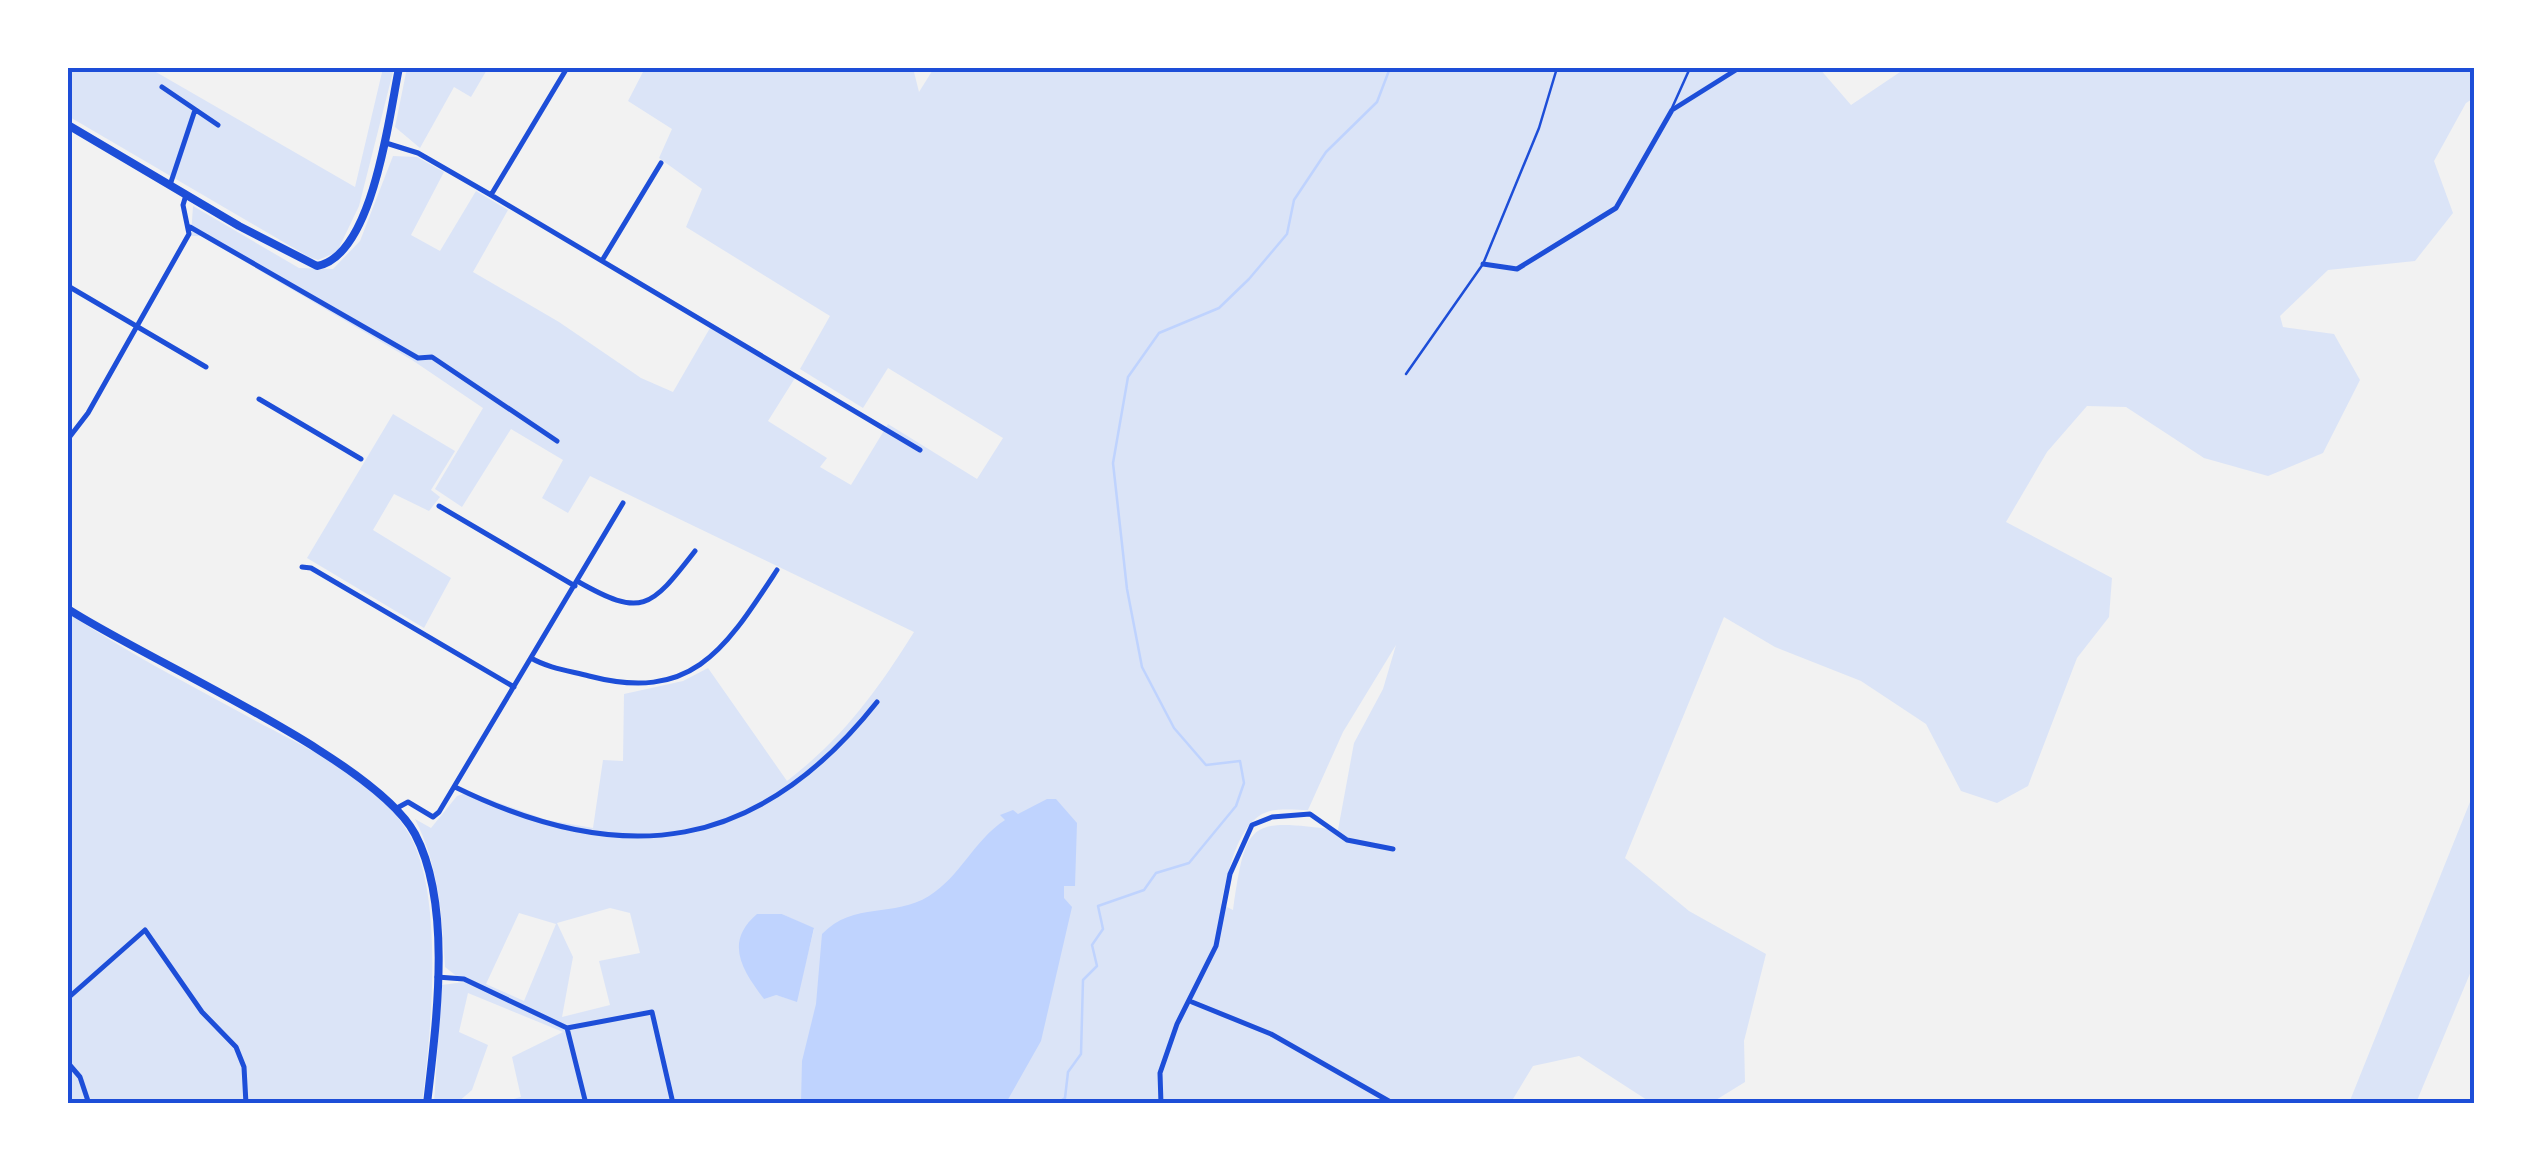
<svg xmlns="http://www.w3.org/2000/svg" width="2542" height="1171" viewBox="0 0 2542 1171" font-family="Manrope,sans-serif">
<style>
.green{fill:#dbe4f7;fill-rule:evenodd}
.water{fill:#bfd3fe}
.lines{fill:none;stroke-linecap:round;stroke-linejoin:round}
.stream{stroke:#bfd3fe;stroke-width:2.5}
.service{stroke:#1d4ed8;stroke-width:2.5}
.minor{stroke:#1d4ed8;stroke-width:5}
.tertiary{stroke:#1d4ed8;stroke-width:8}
.secondary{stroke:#1d4ed8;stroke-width:8}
.neatline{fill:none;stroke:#1d4ed8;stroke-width:4}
</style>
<rect width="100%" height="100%" fill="#f2f2f2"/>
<path class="green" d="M68,68H149L355,187L383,68H394L359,206L337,252L318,260L309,257L68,116Z
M407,68H488L471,97L454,87L420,148L395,127Z
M645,68H897L914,72L919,92L934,68H1819L1851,105L1906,68H2474V98L2466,103L2434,161L2453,213L2415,261L2328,270L2280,316L2283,327L2334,334L2360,380L2323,453L2268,476L2204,458L2126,407L2087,406L2047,452L2006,522L2112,578L2109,617L2077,658L2028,786L1997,803L1961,791L1926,724L1861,681L1775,647L1724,617L1625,858L1689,911L1766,954L1744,1041L1745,1082L1711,1103L1647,1100L1579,1056L1533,1066L1510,1104L498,1103L521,1097L512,1057L563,1032L468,993L459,1032L488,1045L472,1090L457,1103H434L442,985L464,982L445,967C442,914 439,867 415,819L431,828L457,796L469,792L547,820L593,828L603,760L623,761L624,694L683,681L708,668L787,781C842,739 878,690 914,632L590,476L568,513L542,498L563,460L511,429L462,507L435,489L483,408L412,360L201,236H191L193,206L299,268L333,269L360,241L393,156L417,157L444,172L411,235L440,251L476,191L508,210L473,272L559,322L641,378L673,392L710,328L795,378L768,421L827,458L820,467L851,485L888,424L977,479L1003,438L888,368L863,408L800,369L830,316L686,227L702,189L659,158L672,129L628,101ZM1396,645L1383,689L1354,743L1338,830C1250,819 1246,818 1233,910L1221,904C1227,876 1237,822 1267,812C1278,808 1296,810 1308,810L1343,732ZM610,908L630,913L640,953L599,961L610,1005L562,1017L573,957L557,923ZM519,913L556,924L524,1001L486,984ZM782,914L814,929L796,1001L776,995Z
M393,414L455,451L431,490L440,497L429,511L394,494L373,530L451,578L424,628L307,558Z
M68,613C124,651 185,682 245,715C301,746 376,776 409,834C445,896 431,1034 422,1103H68Z
M2474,792V964L2416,1103H2349Z"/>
<path class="water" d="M1047,799H1056L1077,823L1075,886H1064V898L1072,907L1041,1041L1006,1103H801L802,1061L816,1004L822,934C854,901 894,918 929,896C961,876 973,841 1005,820L1000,815L1013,810L1018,814Z
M757,914H782L814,928L797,1002L776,995L764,999C742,970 724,942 757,914Z"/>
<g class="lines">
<path class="stream" d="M1056,1104L1065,1098L1068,1072L1081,1054L1083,980L1097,966L1092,945L1103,929L1098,906L1144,890L1156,873L1189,863L1236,806L1244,783L1240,761L1206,765L1174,728L1142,667L1127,589L1113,463L1128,377L1159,333L1219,308L1249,279L1287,234L1294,200L1326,152L1377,102L1390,68"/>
<path class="service" d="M1672,108L1690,68
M1406,374L1483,264L1539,128L1557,68"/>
<path class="minor" d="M162,87L218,125
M386,143L418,153L491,195L920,450
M170,185L195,110
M491,195L567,68
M190,227L418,358L432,357L557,441
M603,259L661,163
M1483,264L1517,269L1616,208L1672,110L1739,68
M68,286L206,367
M259,399L361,459
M68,439L88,413L189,234L183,205L186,195
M439,506L575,586
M302,567L311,568L514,687
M577,581C642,618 650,609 695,551
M531,658C548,668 570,671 589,676C693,703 725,649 777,570
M455,787C624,870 758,852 877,702
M397,808L408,802L433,817L439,812L623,503
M437,977L464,979L567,1028
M68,998L145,930L202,1012L236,1047L244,1067L246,1104
M1192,1002L1271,1034L1394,1104
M567,1028L652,1012L672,1099
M567,1028L586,1104
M68,1063L80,1077L89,1104
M1161,1104L1160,1073L1177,1024L1216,946L1230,874L1252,825L1272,817L1310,814L1347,840L1393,849"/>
<path class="tertiary" d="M68,125L239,226L317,266C373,256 389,116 399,68"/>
<path class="secondary" d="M68,609C148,661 375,759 415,834C453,906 436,1025 427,1104"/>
</g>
<rect width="2542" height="1171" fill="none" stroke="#ffffff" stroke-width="140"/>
<rect x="70" y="70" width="2402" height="1031" class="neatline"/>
</svg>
